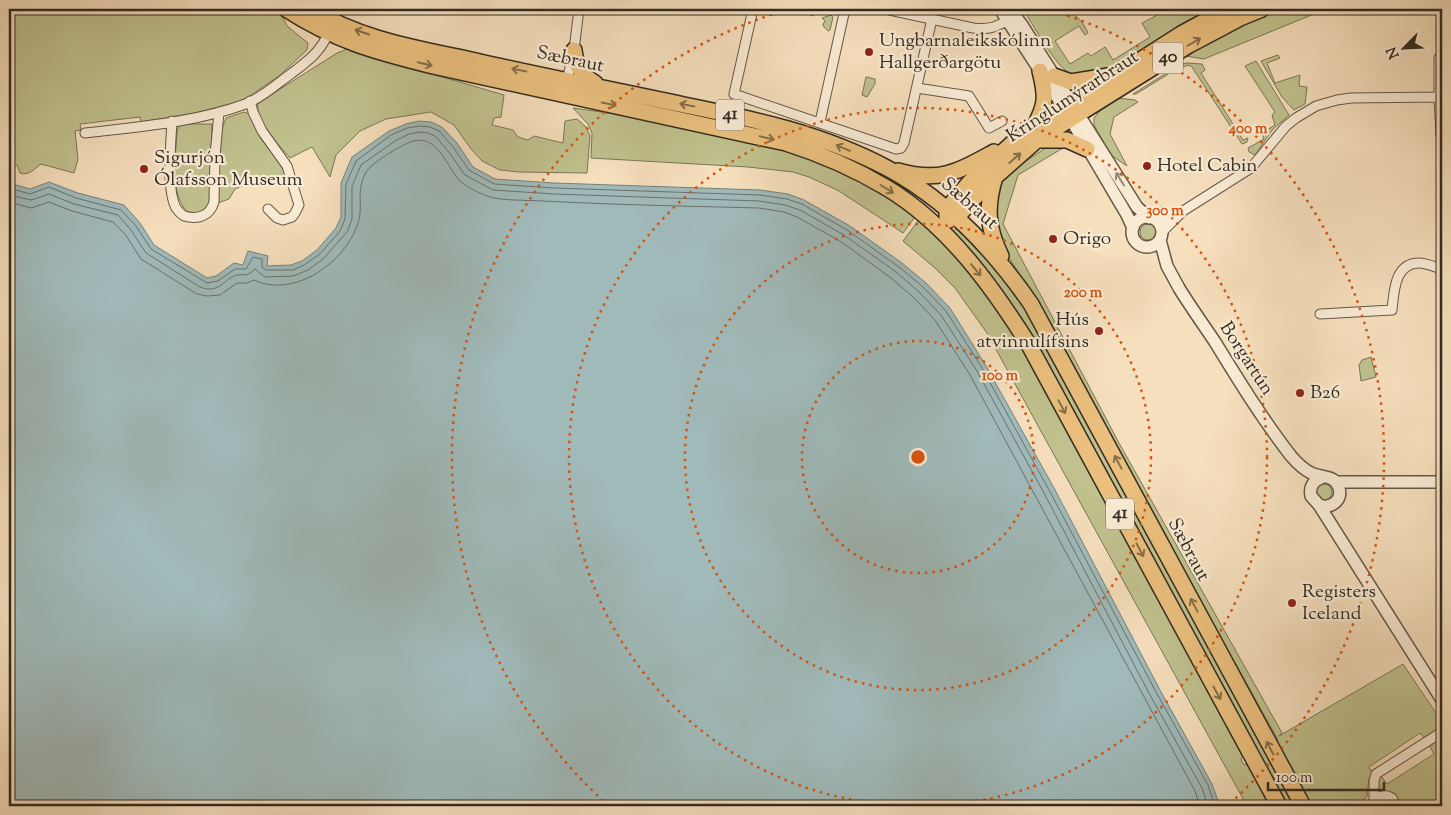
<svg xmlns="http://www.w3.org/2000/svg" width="1451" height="815" viewBox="0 0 1451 815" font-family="'Sorts Mill Goudy',serif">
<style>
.green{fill:#c0c18e;stroke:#797657}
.water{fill:#a0baba;stroke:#74817c}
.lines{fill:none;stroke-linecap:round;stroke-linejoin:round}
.shore{stroke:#69726d;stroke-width:1}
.minor-casing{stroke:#635847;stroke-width:11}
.tertiary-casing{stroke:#635847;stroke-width:14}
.primary-casing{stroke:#322b20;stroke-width:18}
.minor{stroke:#f9ead4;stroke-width:9}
.tertiary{stroke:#f9ead4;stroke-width:11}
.primary{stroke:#ebc07e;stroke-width:15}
.oneway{stroke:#856e4a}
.oneway2{stroke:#968a7a}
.ring{fill:none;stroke:#d6540e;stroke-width:2.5;stroke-dasharray:2.5 5}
.poi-dot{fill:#8f2418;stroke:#f9ead4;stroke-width:2}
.labels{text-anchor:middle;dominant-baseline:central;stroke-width:4.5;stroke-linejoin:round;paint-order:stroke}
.shield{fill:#f9ead4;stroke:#6e6456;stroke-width:1}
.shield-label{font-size:18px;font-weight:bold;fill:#322b20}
.poi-label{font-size:19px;fill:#322b20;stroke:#f9ead4;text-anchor:start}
.street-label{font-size:19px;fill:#322b20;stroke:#f9ead4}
.centre{fill:#d6540e;stroke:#f9ead4;stroke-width:2.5}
.ring-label{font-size:15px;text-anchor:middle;font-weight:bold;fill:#d6540e;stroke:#f9ead4;stroke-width:4.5;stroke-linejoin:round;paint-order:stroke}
</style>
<rect width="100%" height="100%" fill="#f6dfbd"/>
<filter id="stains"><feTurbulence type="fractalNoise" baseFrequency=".004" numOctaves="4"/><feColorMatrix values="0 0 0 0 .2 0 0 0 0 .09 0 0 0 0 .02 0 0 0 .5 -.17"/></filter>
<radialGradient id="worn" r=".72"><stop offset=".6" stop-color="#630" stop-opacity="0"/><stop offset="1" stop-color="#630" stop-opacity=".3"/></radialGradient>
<path class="green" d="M9,9H276L282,16L287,26L308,43L307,50L279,76L242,101L195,113L141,122L140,117L80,124L81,130L75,131L78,159L74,173L41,164C34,169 29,176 20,173L17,165L10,162C13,147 18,135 9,122Z
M799,9H829L820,14L816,13L812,16L809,14L801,13Z
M1033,9C1059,9 1076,6 1088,33L1085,35L1079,26L1055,41L1070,64L1088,53L1091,56L1105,47L1113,60L1150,37L1142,23L1169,9H1215L1096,75C1088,75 1076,76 1068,72C1056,66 1034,27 1026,14Z
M1274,9H1326L1204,59L1186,56L1128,92L1125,90L1203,43Z
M831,15L833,17L830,30L828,31L824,27L823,24L825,21L822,18Z
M347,49L504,95L501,117L494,118L492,125L513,130L518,137L528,140L534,136L563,143L565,121L577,119L586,127L590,136L587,173L519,172L500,170L482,161L471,149L454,125L431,112L386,119L360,131L336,155L330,177L312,147L290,158C279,145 255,121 258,103L337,53Z
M1278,55L1280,58L1267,63L1275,83L1300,75L1299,86L1307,87L1305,104L1294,110L1282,97L1261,61Z
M1256,61L1289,115L1273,129L1255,155L1249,152L1248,148L1264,139L1262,133L1275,125L1272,115L1275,112L1245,66Z
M1187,63L1202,64L1205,70L1201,73L1243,140L1248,138L1247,142L1242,144L1192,67L1189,65L1178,68L1136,94H1133L1181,64Z
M866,77L875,79V84L867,97L862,95Z
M1118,98L1135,100L1138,102L1114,117L1110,134L1127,166L1111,155L1094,125V118L1102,108Z
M573,108L615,114H637C707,130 779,141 844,172C869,184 892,201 915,217L903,233L839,191L809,177L793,172L748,167L591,158L592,133L588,124Z
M244,112L249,114L261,139L276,158L286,174L276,180L258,179L235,189L229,199L218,203C217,175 215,144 226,118Z
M186,124H212L209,207C201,213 195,214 186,211C169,189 176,157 177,132L179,126Z
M1068,145L1018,175L1003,224L1119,443L1282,733L1279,736L1403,664L1442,722V728L1425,739L1420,733L1369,767L1372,773L1369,778L1367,797L1353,806H1311L1279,746L1277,738L1138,489L1041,309L1003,248L992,217L996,181L1047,147Z
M918,221L922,222L961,259L1011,322L1243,756L1241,759L1243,764L1249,765L1274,806H1247L987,333L955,288L935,268L903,241Z
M1140 232a8 8 0 1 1 16 0a8 8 0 1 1-16 0Z
M958,226L979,246L1031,314L1300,806H1287L1276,791L1117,495L952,232Z
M1371,357L1376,377L1361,381L1359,365L1362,360Z
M1316 492a8 8 0 1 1 16 0a8 8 0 1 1-16 0Z
M1442,737V806H1399V802L1395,794L1386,791H1381L1379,789L1378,780L1381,776L1387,784L1434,754L1429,745Z"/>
<path class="water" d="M419,121L431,122L442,127L457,143L473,167L495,179L554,183L760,190L788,194L804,200L850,226L902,263L926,283L950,308L986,366L1054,488L1160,690L1212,784L1220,806H9V183L30,189L49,182L78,193L124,205L140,223L154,245L207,278L216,276L234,263L243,265L248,251L268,256L267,266L291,265L302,261L317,250L336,228L341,217V183L352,157L389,131L406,124Z"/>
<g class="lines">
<path class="shore" d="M9,188L30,194L49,187L76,198L121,210L136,226L151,249L207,283L218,281L235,269H246L253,257L262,259V267L266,270H293L304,265L320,254L340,231L345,219L346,184L356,161L391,135L407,128L420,126L430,127L439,131L453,147L469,170L494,184L554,188L760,195L787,199L802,204L847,230L899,267L923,287L946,311L982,368L1049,490L1156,692L1208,785L1215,806
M9,195L31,200L49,194L74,204L118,215L131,230L146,253L200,287C220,295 225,277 237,275C247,274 246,277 255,269L265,277L293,276L308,270L323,259L347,232L352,219V186L361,165L395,141L409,134L420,132L428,133L435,136L448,151L465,175L493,190L554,194L759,201L785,205L800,210L844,235L896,272L918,291L941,315L977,371L1044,493L1150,695L1202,788L1208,806
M9,202L31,208L49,202L72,211L113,222L125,234L141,259L197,294L207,296L220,295L237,283H247L254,280C294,299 346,262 358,223C364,205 355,193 366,172C371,163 403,144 413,141C437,135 446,164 458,179C465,186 478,193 487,196C499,201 529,200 543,201C615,205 687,206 759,208L784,212L797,217L840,241L891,278L913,297L935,320L970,375L1195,791L1200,806"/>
<defs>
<path id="minor" d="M753,9L734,94L896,149L901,148L904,143L932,19
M885,9L973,28C991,30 996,27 1012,18
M566,85L574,50L579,9
M917,88L969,96L989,128L1002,121
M1439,97V58L1442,59
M250,101L253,112L262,131L287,166L299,205L295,213L292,217L283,220L277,218L268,209
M172,121C171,143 166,189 176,208C178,211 181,214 184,216C198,220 210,216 214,202L215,156L219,112
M820,122L845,9
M85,133C137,127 199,122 248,103C264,96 278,83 292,73C308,61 320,52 328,34
M1154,219L1165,218L1178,213
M1162,232L1183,211L1251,168L1286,126L1296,118L1316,106L1337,100L1351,98L1439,97L1441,135L1442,140
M1320,314L1392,310C1394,293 1394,263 1419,263C1426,263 1435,267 1442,269
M1374,803V781L1376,774L1442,732
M1374,804C1377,796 1384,793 1392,798L1396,806"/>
<path id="tertiary" d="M1000,9L1064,108L1127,215L1133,228
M1010,9L1022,25L1137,207L1149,218
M1132 232a15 15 0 1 1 30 0a15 15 0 1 1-30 0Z
M1160,240L1167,266L1179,288C1190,306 1203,324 1215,342C1239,381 1263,420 1291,456C1297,463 1303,469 1311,473C1321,478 1336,475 1339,488C1343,501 1330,509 1319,505L1311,496C1309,487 1313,481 1321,478
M1336,482H1442
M1319,505L1442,700"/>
<path id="primary" d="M286,9C335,41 377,52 433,66L786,143C821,154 855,169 887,188C948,225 992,286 1029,345L1279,806
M312,9C360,40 421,49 476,61C545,77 615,90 684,105C754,119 823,134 887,168C947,200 993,249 1031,304L1303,806
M574,50C576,66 581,75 595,83
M1054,76L1071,82L1108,76
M1034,127C1047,104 1046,95 1040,71
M1041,140H1067L1087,149
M898,171C940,183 957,172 994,152
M995,177C986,206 987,228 1001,256
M947,217V209L969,183L1017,139L1181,34L1227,9
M949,220L957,217L986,185L1037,140L1189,45L1240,18L1262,9"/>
</defs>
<use href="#minor" class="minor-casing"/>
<use href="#tertiary" class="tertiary-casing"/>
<use href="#primary" class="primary-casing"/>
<use href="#minor" class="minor"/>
<use href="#tertiary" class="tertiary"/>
<use href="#primary" class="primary"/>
</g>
<defs><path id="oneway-shaft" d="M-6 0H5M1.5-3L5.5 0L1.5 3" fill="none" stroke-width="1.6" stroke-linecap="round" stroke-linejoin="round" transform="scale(1.25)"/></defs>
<g class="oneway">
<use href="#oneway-shaft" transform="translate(362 32) rotate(-161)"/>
<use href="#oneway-shaft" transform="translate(1194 42) rotate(-30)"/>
<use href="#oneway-shaft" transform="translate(425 64) rotate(14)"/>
<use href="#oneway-shaft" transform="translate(519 70) rotate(-169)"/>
<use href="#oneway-shaft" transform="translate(609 104) rotate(12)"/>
<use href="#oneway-shaft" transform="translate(687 105) rotate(-168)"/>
<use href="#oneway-shaft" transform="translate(767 138) rotate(13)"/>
<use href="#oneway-shaft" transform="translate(843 148) rotate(-157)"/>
<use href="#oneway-shaft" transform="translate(1015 158) rotate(-41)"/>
<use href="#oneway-shaft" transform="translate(887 189) rotate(32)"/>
<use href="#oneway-shaft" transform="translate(976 270) rotate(50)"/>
<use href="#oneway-shaft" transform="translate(1062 407) rotate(62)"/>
<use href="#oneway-shaft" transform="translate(1118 462) rotate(-118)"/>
<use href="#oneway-shaft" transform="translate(1140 550) rotate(62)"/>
<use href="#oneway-shaft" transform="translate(1194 605) rotate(-118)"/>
<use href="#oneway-shaft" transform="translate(1217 693) rotate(61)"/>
<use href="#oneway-shaft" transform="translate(1270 748) rotate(-118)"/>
</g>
<use class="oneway2" href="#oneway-shaft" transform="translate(1120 179) rotate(-122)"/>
<g class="ring">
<circle cx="918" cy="457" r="116"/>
<circle cx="918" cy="457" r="233"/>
<circle cx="918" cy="457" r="349"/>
<path d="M609 806A466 466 0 0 1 790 9M1046 9A466 466 0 0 1 1227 806"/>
</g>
<g class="poi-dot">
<circle cx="869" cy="52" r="5"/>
<circle cx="1147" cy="166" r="5"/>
<circle cx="144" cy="169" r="5"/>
<circle cx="1053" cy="239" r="5"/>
<circle cx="1099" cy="331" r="5"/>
<circle cx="1300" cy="393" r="5"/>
<circle cx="1292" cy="603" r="5"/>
</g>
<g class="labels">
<g class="shield">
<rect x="1153" y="42.5" width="30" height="31" rx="4"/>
<rect x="716" y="99.5" width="28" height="31" rx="4"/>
<rect x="1106" y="498.5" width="28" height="31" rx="4"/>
</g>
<g class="shield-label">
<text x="1168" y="58">40</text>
<text x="730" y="115">41</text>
<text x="1120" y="514">41</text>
</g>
<g class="poi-label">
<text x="879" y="41">Ungbarnaleikskólinn<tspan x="879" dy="22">Hallgerðargötu</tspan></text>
<text x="154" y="158">Sigurjón<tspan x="154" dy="22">Ólafsson Museum</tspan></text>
<text x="1157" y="166">Hotel Cabin</text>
<text x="1063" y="239">Origo</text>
<text x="1089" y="320" text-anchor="end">Hús<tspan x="1089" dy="22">atvinnulífsins</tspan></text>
<text x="1310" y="393">B26</text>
<text x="1302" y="592">Registers<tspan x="1302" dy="22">Iceland</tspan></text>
</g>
<g class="street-label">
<text transform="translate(570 60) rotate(12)">Sæbraut</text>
<text transform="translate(1073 97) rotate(-33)">Kringlumýrarbraut</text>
<text transform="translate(969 204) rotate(41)">Sæbraut</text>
<text transform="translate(1246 359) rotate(57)">Borgartún</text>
<text transform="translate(1188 550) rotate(62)">Sæbraut</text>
</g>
</g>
<circle cx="918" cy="457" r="8" class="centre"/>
<g class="ring-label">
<text x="1248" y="133">400 m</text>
<text x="1165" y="215">300 m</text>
<text x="1083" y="297">200 m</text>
<text x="1000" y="380">100 m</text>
</g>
<rect width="1451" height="815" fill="none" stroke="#f6dfbd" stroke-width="30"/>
<rect x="10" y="10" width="1431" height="795" fill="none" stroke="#322b20" stroke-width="2.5"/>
<rect x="15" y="15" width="1421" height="785" fill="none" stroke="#322b20"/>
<g transform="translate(1404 48) rotate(246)" stroke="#f9ead4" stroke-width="4" paint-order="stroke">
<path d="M0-4L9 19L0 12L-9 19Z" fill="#322b20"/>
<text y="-8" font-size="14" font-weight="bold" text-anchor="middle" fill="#322b20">N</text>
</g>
<path d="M1268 782v8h116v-8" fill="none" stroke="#322b20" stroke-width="2.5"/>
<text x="1276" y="782" font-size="15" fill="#322b20" stroke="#f9ead4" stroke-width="4" paint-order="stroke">100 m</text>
<rect width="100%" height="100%" filter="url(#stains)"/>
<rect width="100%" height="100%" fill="url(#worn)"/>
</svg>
